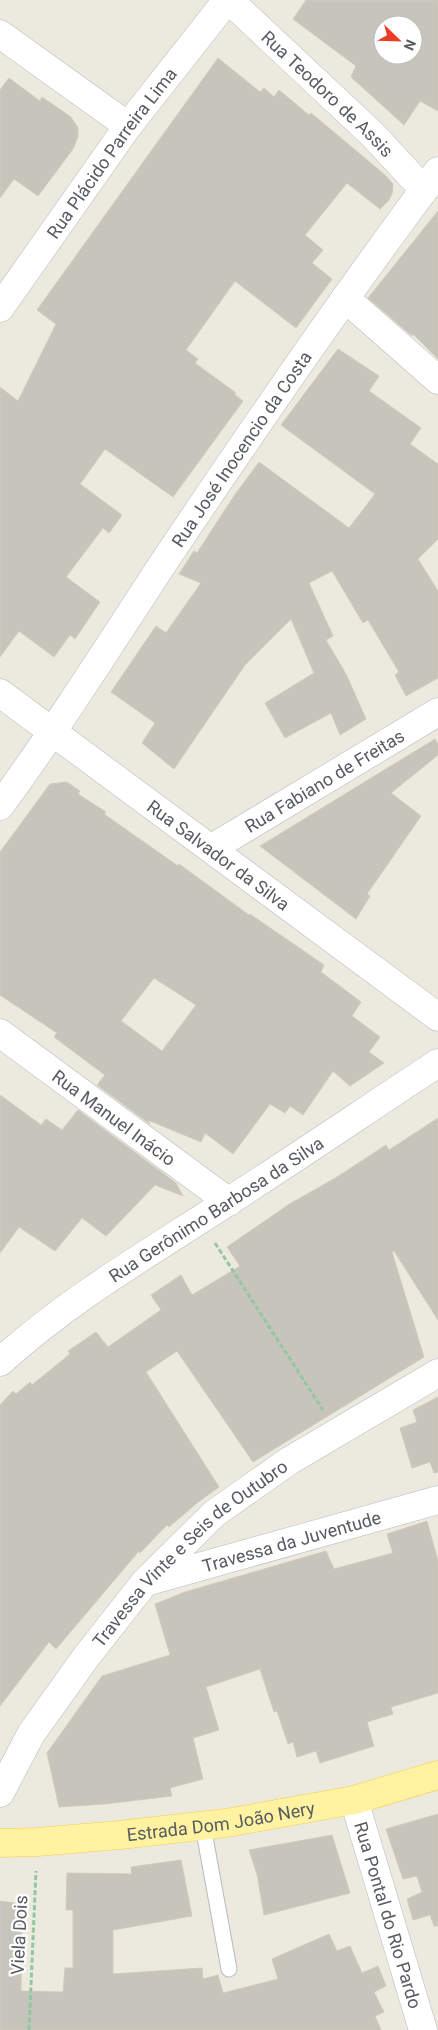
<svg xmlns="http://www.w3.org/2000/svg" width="438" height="2030" viewBox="0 0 438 2030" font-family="Roboto,sans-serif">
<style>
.building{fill:#c7c4bc;stroke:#d1cbbe;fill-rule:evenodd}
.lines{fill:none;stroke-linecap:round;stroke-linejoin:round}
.lane-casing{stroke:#b7babf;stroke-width:17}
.street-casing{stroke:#b7babf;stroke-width:29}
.primary-casing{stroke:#f4cc50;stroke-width:29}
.path{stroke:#93c6a3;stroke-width:3;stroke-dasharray:5 2.5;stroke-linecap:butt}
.lane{stroke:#fff;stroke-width:15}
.street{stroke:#fff;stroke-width:28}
.primary{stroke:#fff3a1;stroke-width:28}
.labels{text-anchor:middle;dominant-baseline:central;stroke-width:4.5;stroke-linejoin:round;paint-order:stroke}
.street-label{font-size:18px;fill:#585c61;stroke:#fff}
</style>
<rect width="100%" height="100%" fill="#eceadf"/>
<path class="building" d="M306,0H438V111L420,101L404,125L351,77L356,66L293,19ZM383,25H413V55H383Z
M218,58L260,92L264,88L274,97L279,90L309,115L311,113L385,175L393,184L392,194L389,200L380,209L347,183L305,235L323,250L312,263L332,279L296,328L235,281L186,350L198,359L195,363L236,393L234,394L243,401L173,497L105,449L80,484L122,515L109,533L103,528L66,577L100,602L75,639L70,635L54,657L19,631L0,657V387L18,401L56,324L37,310Z
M9,78L40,101L42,97L71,117L78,128V136L73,149L38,196L14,179L0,198V90Z
M438,211V359L413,334L412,336L368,298Z
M338,349L379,376L369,391L421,428L410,444L438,464V539L418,559L438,591V678L406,696L395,675L399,672L368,620L363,623L332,571L309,583L333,636L326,640L346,674L366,719L340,735L331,713L285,738L265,703L314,673L291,619L245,665L174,769L142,743L155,723L111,692L156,626L166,633L201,583L179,574L194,551L197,553L234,496L259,462L349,528L375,494L281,425Z
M435,739L438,744V755L391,793L421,816L367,894L370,896L356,919L260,846Z
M67,782L80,791L78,794L106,812L104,814L178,866L179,864L249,915L250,914L324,965L321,972L361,1002L352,1016L380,1037L369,1052L384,1063L350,1086L333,1071L303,1115L290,1106L285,1113L270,1104L233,1154L205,1133L201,1142L148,1120L150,1124L97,1085L105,1075L54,1037L57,1033L0,995V852L50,784ZM154,978L196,1005L162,1051L121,1021Z
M0,1095L41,1125L46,1119L62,1130L78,1110L176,1183L183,1196L155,1185L106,1236L82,1218L55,1251L19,1227L0,1253Z
M438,1118V1320L394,1251L392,1252L424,1357L253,1462L177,1351L146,1372L219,1487L197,1503L169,1527L167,1525L140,1553L139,1551L56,1649L49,1642L0,1706V1405L13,1391L16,1394L30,1382L32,1385L70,1354L68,1351L96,1332L108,1347L161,1310L151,1295L181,1275L192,1295L240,1266L227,1247L288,1205L337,1177L386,1145L389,1150Z
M438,1397V1472L434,1473L430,1462L412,1468L400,1428L417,1422L413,1410Z
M427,1521L438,1561V1693L391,1707L393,1714L367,1722L374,1746L320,1763L316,1751L297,1757L293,1742L288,1744L277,1711L274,1712L260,1669L206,1687L219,1730L193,1738L203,1779L170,1788L172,1796L105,1804L59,1807L47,1753L102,1676L170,1655L155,1604L185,1592L326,1551L334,1569L393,1553L387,1534Z
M438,1814V1926H434L430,1915L413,1920L407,1899L422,1892L417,1876L403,1879L386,1829Z
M332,1835L350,1893L264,1915L257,1874L249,1850Z
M181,1860L192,1916L113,1930V1974L202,1968L203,1979L218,1975L223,1993L278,1979L272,1959L329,1934L337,1951L350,1946L362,1973L378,1966L386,1986L374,1992L384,2012L375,2016L381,2030H0V1901L22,1904L21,1991L63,1992L65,1968H73V1910H66L67,1873L132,1874L131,1867Z"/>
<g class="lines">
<defs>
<path id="lane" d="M203,1826L229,1969"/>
<g id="street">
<path id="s1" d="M229,0L373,135L424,190"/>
<path d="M0,34L128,126"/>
<path d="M345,298L438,380"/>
<path id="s2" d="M0,308L128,126L227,0"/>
<path id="s3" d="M0,693L438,1017"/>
<path id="s4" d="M0,806C57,728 109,646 162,565C251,432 342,299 438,171"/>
<path id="s5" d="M212,848L438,712"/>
<path id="s6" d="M0,1033L229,1202"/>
<path id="s7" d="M0,1362C69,1299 151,1252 229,1201C299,1156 368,1109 438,1063"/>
<path id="s8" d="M149,1581L438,1500"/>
<path id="s9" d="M0,1793L31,1734L86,1657L145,1582L215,1513L289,1461L438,1373"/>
<path id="s10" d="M354,1800L423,2030"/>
</g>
<g id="primary">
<path id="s11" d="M0,1843L37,1842L120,1835L226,1823L354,1800L438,1775"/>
</g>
</defs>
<use href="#lane" class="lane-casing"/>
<use href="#street" class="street-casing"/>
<use href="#primary" class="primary-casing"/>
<path class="path" d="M215,1243L323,1410
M29,2030L36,1871"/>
<use href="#lane" class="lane"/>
<use href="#street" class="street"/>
<use href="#primary" class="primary"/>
</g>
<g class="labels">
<g class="street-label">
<text stroke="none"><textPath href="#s1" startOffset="136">Rua Teodoro de Assis</textPath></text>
<text stroke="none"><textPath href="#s2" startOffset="191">Rua Plácido Parreira Lima</textPath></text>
<text stroke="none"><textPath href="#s4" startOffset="431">Rua José Inocencio da Costa</textPath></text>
<text stroke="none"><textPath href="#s5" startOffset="131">Rua Fabiano de Freitas</textPath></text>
<text stroke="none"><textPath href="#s3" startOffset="272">Rua Salvador da Silva</textPath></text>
<text stroke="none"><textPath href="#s6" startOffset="142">Rua Manuel Inácio</textPath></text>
<text stroke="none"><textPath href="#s7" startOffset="265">Rua Gerônimo Barbosa da Silva</textPath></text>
<text stroke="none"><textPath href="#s8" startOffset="148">Travessa da Juventude</textPath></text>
<text stroke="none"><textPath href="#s9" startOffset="309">Travessa Vinte e Seis de Outubro</textPath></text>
<text stroke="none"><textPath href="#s11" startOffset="222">Estrada Dom João Nery</textPath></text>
<text stroke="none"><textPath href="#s10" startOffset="120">Rua Pontal do Rio Pardo</textPath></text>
<text transform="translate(19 1935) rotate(-87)">Viela Dois</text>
</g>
</g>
<g transform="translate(398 40) rotate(113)"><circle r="24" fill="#ffffff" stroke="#bcbec0"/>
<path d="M0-4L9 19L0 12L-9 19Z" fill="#ec3c25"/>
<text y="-8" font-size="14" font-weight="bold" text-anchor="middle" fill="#585c61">N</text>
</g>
</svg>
